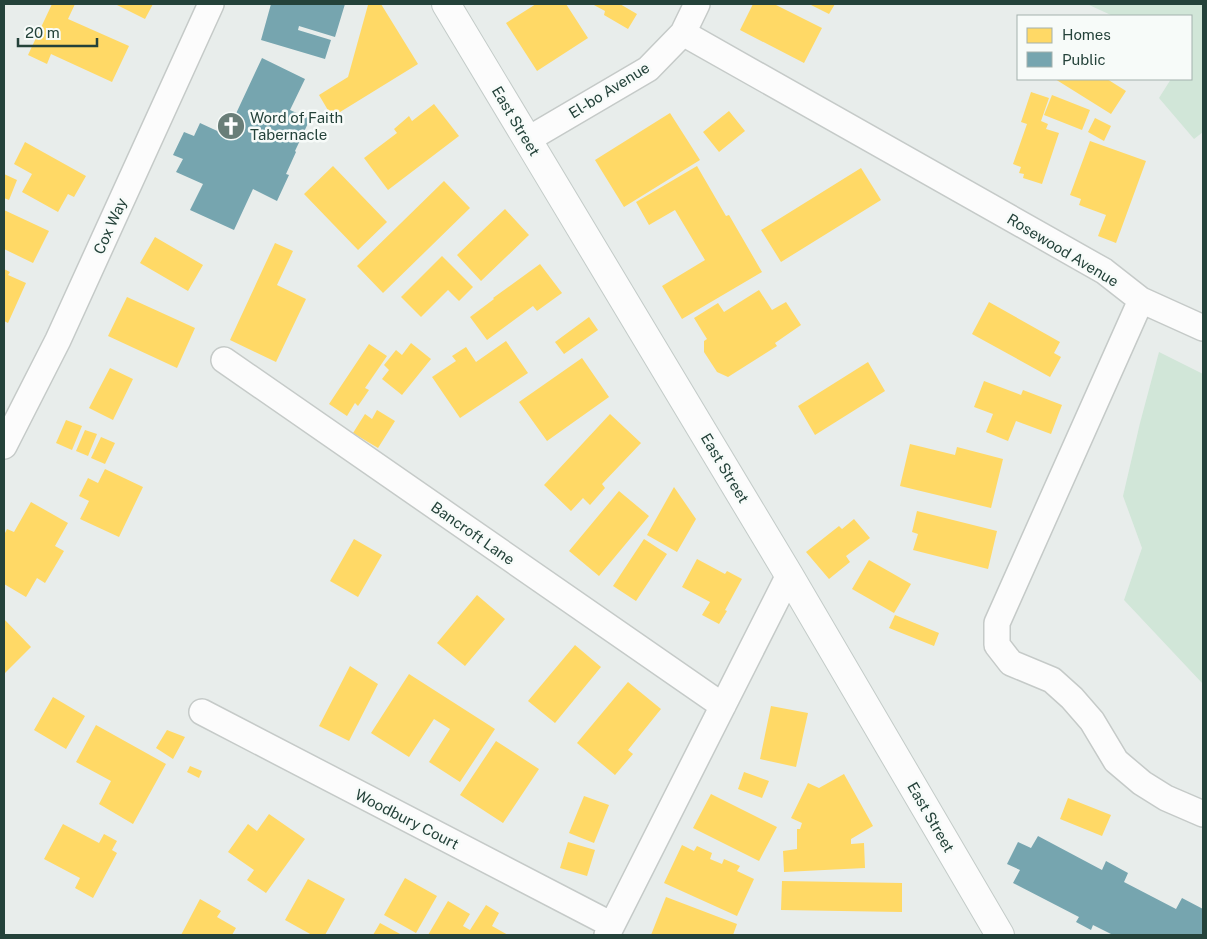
<svg xmlns="http://www.w3.org/2000/svg" width="1207" height="939" viewBox="0 0 1207 939" font-family="'Public Sans',sans-serif">
<style>
.green{fill:#d1e6d8}
.homes{fill:#ffd966}
.public{fill:#76a5af}
.lines{fill:none;stroke-linecap:round;stroke-linejoin:round}
.minor-casing{stroke:#c5cac8;stroke-width:28}
.secondary-casing{stroke:#c3cbc8;stroke-width:30}
.minor{stroke:#fcfcfc;stroke-width:25}
.secondary{stroke:#fcfcfc;stroke-width:28}
.labels{text-anchor:middle;dominant-baseline:central;stroke-width:5;stroke-linejoin:round;paint-order:stroke}
.street-label{font-size:15px;fill:#24423a;stroke:#f7fbf9}
.poi-label{font-size:15px;fill:#24423a;stroke:#f7fbf9;text-anchor:start}
</style>
<rect width="100%" height="100%" fill="#e8edeb"/>
<path class="green" d="M1087,4H1203V132L1194,139L1159,98L1171,79H1191V16H1113Z
M1159,352L1203,374V684L1124,600L1142,548L1123,496L1140,423Z"/>
<path class="homes" d="M52,4H75L68,19L129,46L112,82L51,54L47,64L28,55Z
M115,4H153L145,19Z
M370,4H381L418,64L332,117L319,95L348,77L368,5Z
M536,4H566L588,38L537,71L506,23Z
M592,4H620L637,14L628,29L604,15L605,11Z
M753,4H774L822,28L804,63L740,30Z
M809,4H835L829,14Z
M1055,79H1107L1126,91L1111,114Z
M1031,92L1049,98L1041,121L1048,124L1046,129L1059,133L1042,184L1023,178L1024,174L1019,173L1021,167L1013,164L1027,124L1021,122Z
M1052,95L1090,110L1082,130L1044,115Z
M434,104L459,136L388,190L364,158L397,133L394,129L409,116L412,121Z
M729,111L745,131L719,152L703,132Z
M670,113L700,160L624,207L595,160Z
M1095,118L1111,126L1104,141L1088,132Z
M1090,141L1146,161L1116,243L1098,236L1106,215L1079,205L1081,199L1070,195Z
M25,142L86,176L74,197L68,194L58,212L22,192L32,174L14,164Z
M333,166L387,222L358,250L304,194Z
M697,166L726,216L729,215L762,272L682,319L662,286L705,260L675,210L649,225L636,202Z
M861,168L881,200L781,262L761,230Z
M4,174L17,180L9,200L4,198Z
M444,181L470,208L383,293L357,266Z
M505,209L529,235L481,281L457,255Z
M4,210L49,231L33,263L4,249Z
M155,237L203,265L188,291L140,263Z
M275,243L293,251L277,285L306,299L276,362L230,340Z
M442,256L473,287L459,301L448,290L421,317L401,297Z
M540,264L562,293L537,311L533,306L487,340L470,317L494,299L493,298Z
M4,269L10,272L8,275L26,283L8,323L4,321Z
M759,290L772,310L786,302L801,325L775,343L777,346L728,377L717,372L704,352V341L707,339L694,318L718,303L724,312Z
M127,297L195,328L177,368L108,336Z
M989,302L1060,342L1054,353L1061,357L1050,377L972,334Z
M589,317L598,330L564,354L555,342Z
M506,341L528,373L460,418L432,377L456,361L452,356L466,347L476,362Z
M411,343L431,359L402,395L382,379L389,370L384,365L396,350L402,355Z
M369,344L387,356L365,388L369,390L358,406L355,403L347,416L329,404Z
M582,358L609,397L547,441L519,402Z
M868,362L885,391L815,435L798,406Z
M110,368L133,379L113,420L89,408Z
M984,381L1021,395L1023,390L1062,405L1051,434L1016,421L1008,441L986,432L993,414L974,407Z
M377,410L395,421L378,448L353,433L365,414L372,419Z
M610,414L641,443L602,484L605,488L590,505L583,498L571,511L544,485Z
M66,420L82,426L72,450L56,443Z
M85,430L97,434L88,456L76,451Z
M101,437L115,443L105,464L91,458Z
M910,444L955,455L957,447L1003,459L991,508L900,486Z
M105,469L143,487L119,537L80,519L89,501L79,496L88,478L98,483Z
M674,487L696,519L677,552L647,535Z
M619,491L649,516L599,576L569,551Z
M31,502L68,523L55,546L64,551L45,583L37,578L26,597L4,584V535L7,529L14,532Z
M917,511L997,531L988,569L913,550L918,534L912,532Z
M854,519L870,538L846,556L850,562L829,579L806,552L839,526L842,529Z
M354,539L382,555L358,597L330,581Z
M644,539L667,554L636,601L613,586Z
M697,559L725,574L727,571L742,579L725,610L727,611L719,624L702,615L710,602L682,587Z
M869,560L911,584L894,613L852,589Z
M477,595L505,619L465,666L437,643Z
M895,615L939,633L934,646L889,628Z
M4,619L31,647L4,674Z
M575,645L601,667L555,723L528,701Z
M350,666L378,684L349,741L319,726Z
M409,674L495,729L460,782L429,762L450,729L434,719L409,757L371,733Z
M628,682L661,709L628,750L633,754L615,775L577,743Z
M53,697L85,716L66,749L34,730Z
M771,706L808,713L796,767L760,759Z
M96,725L166,764L133,824L99,804L111,781L76,762Z
M167,730L185,737L173,759L156,748Z
M496,741L539,769L503,823L460,795Z
M190,766L202,771L199,778L187,772Z
M744,772L769,781L762,798L738,789Z
M844,774L873,826L851,839V844L864,843L865,868L784,872L783,851L797,849V829H800L802,823L791,818L808,783L819,788Z
M711,794L777,827L759,861L693,828Z
M584,796L609,805L594,843L569,833Z
M1068,798L1111,815L1102,836L1060,819Z
M269,814L305,839L266,893L247,880L254,870L228,852L248,824L257,831Z
M63,824L99,843L104,834L117,841L112,850L117,853L93,898L75,888L80,878L44,859Z
M568,842L595,850L587,876L560,868Z
M682,845L694,851L697,846L712,853L710,859L722,864L724,859L740,866L737,871L754,879L737,916L664,883Z
M405,878L437,896L416,933L384,915Z
M308,879L345,899L325,935H312L285,920Z
M782,881L902,883V912L781,910Z
M666,897L737,924L733,935H651Z
M200,899L221,911L217,917L236,928L232,935H181Z
M448,901L470,914L463,926L470,930L486,905L499,913L492,926L508,935H428Z
M380,923L402,935H373Z"/>
<path class="public" d="M271,4H345L335,37L299,26L298,30L331,40L325,59L261,40Z
M262,58L305,79L290,110L310,119L295,151L296,152L286,174L289,175L277,201L253,189L234,230L190,210L203,184L176,172L183,159L173,155L184,132L194,136L200,123L226,135Z
M1038,836L1102,870L1106,861L1128,873L1124,882L1176,909L1182,898L1203,909V935H1113L1093,925L1091,930L1076,922L1079,917L1013,883L1020,870L1007,864L1018,842L1031,848Z"/>
<g class="lines">
<defs>
<path id="minor" d="M683,33L1104,271L1141,300L1203,328
M527,140L648,69L683,33L697,4
M1141,300L997,623V645L1011,663L1052,680L1072,698L1092,721L1116,761L1142,783L1166,798L1203,814
M224,360L723,706
M4,446L58,340L211,4
M202,712L612,925
M607,935L789,575"/>
<path id="secondary" d="M446,4L789,575L1000,935"/>
</defs>
<use href="#minor" class="minor-casing"/>
<use href="#secondary" class="secondary-casing"/>
<use href="#minor" class="minor"/>
<use href="#secondary" class="secondary"/>
</g>
<defs>
<symbol id="church-disc" viewBox="-11 -11 22 22"><circle r="9.5" fill="#697e78" stroke="#f7fbf9"/><path d="M-1.2-6h2.4v3.5h3.3v2.4h-3.3V6h-2.4V-.1h-3.3v-2.4h3.3Z" fill="#fff"/></symbol>
</defs>
<g fill-rule="evenodd">
<use href="#church-disc" x="215" y="110" width="32" height="32"/>
</g>
<g class="labels">
<g class="street-label">
<text transform="translate(609 90) rotate(-32)">El-bo Avenue</text>
<text transform="translate(516 121) rotate(59)">East Street</text>
<text transform="translate(110 226) rotate(-66)">Cox Way</text>
<text transform="translate(1063 250) rotate(31)">Rosewood Avenue</text>
<text transform="translate(725 468) rotate(59)">East Street</text>
<text transform="translate(473 533) rotate(35)">Bancroft Lane</text>
<text transform="translate(931 817) rotate(60)">East Street</text>
<text transform="translate(407 819) rotate(27)">Woodbury Court</text>
</g>
<g class="poi-label">
<text x="250" y="117">Word of Faith<tspan x="250" dy="17">Tabernacle</tspan></text>
</g>
</g>
<rect width="1207" height="939" fill="none" stroke="#24423a" stroke-width="10"/>
<rect x="1017" y="15" width="175" height="65" fill="#f7fbf9" stroke="#a3b1ad"/>
<rect x="1027" y="28" width="25" height="15" fill="#ffd966" stroke="#a3b1ad"/>
<text x="1062" y="40" font-size="15" fill="#24423a">Homes</text>
<rect x="1027" y="52" width="25" height="15" fill="#76a5af" stroke="#a3b1ad"/>
<text x="1062" y="65" font-size="15" fill="#24423a">Public</text>
<path d="M18 38v8h79v-8" fill="none" stroke="#24423a" stroke-width="2.5"/>
<text x="25" y="38" font-size="15" fill="#24423a" stroke="#f7fbf9" stroke-width="4" paint-order="stroke">20 m</text>
</svg>
